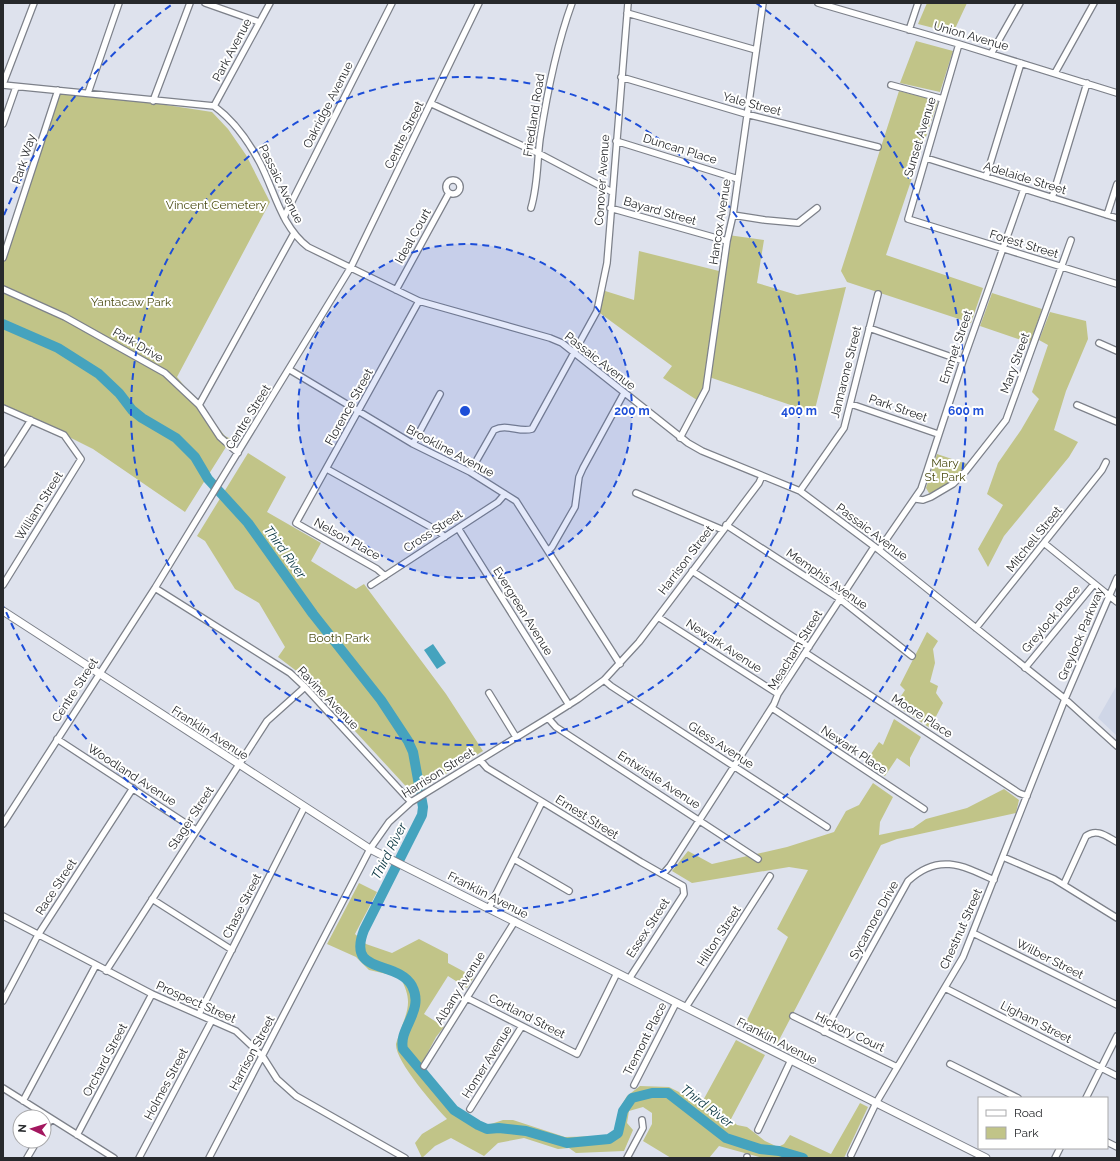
<svg xmlns="http://www.w3.org/2000/svg" width="1120" height="1161" viewBox="0 0 1120 1161" font-family="Raleway,sans-serif">
<style>
.built{fill:#cfd6e7}
.green{fill:#c1c488}
.water{fill:#45a3be}
.lines{fill:none;stroke-linecap:round;stroke-linejoin:round}
.river{stroke:#45a3be;stroke-width:10}
.minor-casing{stroke:#7d818a;stroke-width:8}
.major-casing{stroke:#7d818a;stroke-width:9}
.minor{stroke:#fff;stroke-width:5.5}
.major{stroke:#fff;stroke-width:7}
.ring{fill:none;stroke:#1d4ed8;stroke-width:2;stroke-dasharray:7 5}
.labels{text-anchor:middle;dominant-baseline:central;stroke-width:4;stroke-linejoin:round;paint-order:stroke}
.street-label{font-size:12px;fill:#27292c;stroke:#fff}
.park-label{font-size:12px;fill:#4d4e16;stroke:#fff}
.water-label{font-size:13px;font-style:italic;fill:#02303c;stroke:#fff}
.centre{fill:#1d4ed8;stroke:#fff;stroke-width:2}
.ring-label{font-size:12px;text-anchor:middle;font-weight:bold;fill:#1d4ed8;stroke:#fff;stroke-width:4;stroke-linejoin:round;paint-order:stroke}
</style>
<rect width="100%" height="100%" fill="#dee2ed"/>
<path class="built" d="M1117,685V736L1098,718Z"/>
<path class="green" d="M927,3H967L953,33L918,24Z
M916,41L953,51L940,92L900,83Z
M58,91L88,93L212,112L228,129L246,155L270,202L177,377L225,436L231,439L185,512L93,449L3,404V258Z
M899,91L938,101L886,255L983,288L971,323L847,282L841,271Z
M728,235L764,240L757,283L797,295L846,287L814,413L709,377L700,402L663,378L672,366L597,311L602,290L634,300L639,251L723,272Z
M992,293L1042,309L1030,343L980,326Z
M1050,312L1086,321L1088,339L1066,391L1054,430L1078,442L1069,457L1004,536L988,567L978,549L1003,505L987,494L998,463L1021,430L1039,399L1032,392L1048,345L1039,340Z
M248,453L286,477L267,512L321,543L311,561L356,589L364,584L446,694L483,751L413,794L307,679L278,657L285,647L259,603L235,589L205,541L197,536Z
M937,454L967,464C959,474 943,493 929,493L926,488Z
M927,632L938,641L933,649L935,663L930,682L938,686L936,693L943,703L930,728L895,705L905,690L900,685Z
M894,719L921,737L910,758V767L897,758L885,776L865,763L879,742L883,745Z
M873,783L893,797L880,822L879,835L913,828L926,819L967,808L1004,789L1019,800L1016,813L897,839L881,845L777,1044L743,1028L788,937L777,929L808,870L789,867L692,883L672,871L688,851L712,864L787,847L834,832L846,811L859,805Z
M359,883L377,892L355,934L366,944L392,953L419,939L448,954V963L474,977L467,988L448,976L424,1014L444,1027L436,1037L419,1069L454,1110L478,1125L491,1124L503,1120H513L565,1137L606,1136L615,1130L619,1120L620,1108L627,1096L640,1086L669,1087L689,1097L700,1106L736,1040L765,1055L731,1119L737,1125L747,1127L765,1141L778,1147L784,1144L790,1135L831,1154L860,1103L868,1107L844,1158H763L719,1146L709,1158H671L643,1141L652,1124V1113L643,1107L629,1111L627,1123L633,1130L624,1151L576,1153L569,1148L558,1149L524,1138L498,1143L484,1156L451,1138L435,1146L422,1158L415,1143L422,1134L447,1119C435,1106 395,1061 396,1044C397,1039 400,1034 401,1029C409,1007 412,999 400,977L369,970L356,957L327,944Z"/>
<path class="water" d="M433,644L446,663L437,669L424,650Z"/>
<g class="lines">
<path class="river" d="M3,324L58,348L99,374L119,393L132,410L142,418L176,438L195,457L208,479L248,523L313,614L381,700L408,741L413,752L423,807L422,815L364,930C346,976 397,959 412,986C425,1011 398,1028 403,1049L454,1110L478,1125L487,1129L499,1128L526,1131L567,1143L609,1139L618,1133L623,1111L632,1098L652,1093H668L726,1138L760,1149L779,1151L803,1158"/>
<defs>
<path id="minor" d="M205,3L259,22
M818,3L959,44L1117,93
M627,13L756,50
M909,30L918,3
M959,44L908,219L1117,284
M991,54L1020,3
M1055,73L1094,3
M621,77L746,114L878,147
M3,84L34,3
M3,85L214,106C233,120 249,142 260,163C275,192 281,226 308,247L419,301L550,338L562,343L688,443L702,451L800,491L879,550L976,628L1065,699L1117,746
M891,85L943,99
M88,93L119,3
M153,101L190,3
M432,104L538,153L612,192
M214,106L270,3
M3,124L16,87
M616,141L738,179
M926,158L1117,218
M986,177L1021,63
M446 187a7 7 0 1 1 14 0a7 7 0 1 1-14 0Z
M1052,198L1087,83
M531,208C538,185 537,162 540,139C547,93 556,47 572,3
M610,208L727,241
M733,215L765,220L798,223L817,208
M1107,215L1117,184
M284,217L392,3
M3,258L58,90
M3,289L65,317L165,373L199,405L220,437L238,453
M396,290L449,193
M869,328L963,361
M1099,343L1117,351
M290,370L413,444L470,472L516,501L620,664
M851,404L938,434
M199,405L293,235
M1077,405L1117,422
M3,408L64,435L81,459L3,585
M680,438L706,389L727,241L733,215L763,3
M413,444L440,394
M3,464L31,420
M327,469L438,531L445,537
M470,472L494,430C507,423 519,433 532,429L597,311L607,263L628,3
M800,491L844,428L878,294
M636,493L723,530
M916,499L923,500L931,497L953,484L965,472L1006,420L1071,240
M726,525L840,599L912,656
M458,528L569,705
M1044,543L1117,602
M879,550L921,489L963,361L1024,189
M548,551L552,547L575,507L579,477L583,468L624,393
M692,571L809,647
M385,576L377,569L296,523L419,301
M371,585L498,502L505,494
M155,588L290,673L305,687L411,802
M658,617L778,694
M976,628L1102,470L1106,462
M806,653L1019,793L1027,796
M1025,668L1094,584
M604,680L611,686L827,827
M489,693L516,737
M772,708L924,809
M548,718L556,727L758,859
M57,739L196,830
M480,760L487,768L641,862L683,886L684,894L629,979
M3,824L155,588L351,267L479,3
M1003,857L1054,879L1117,918
M514,859L569,891
M663,874L670,866L774,704L778,694L874,547
M1064,884L1086,836C1097,828 1106,836 1117,842
M152,899L232,950
M489,908L542,802
M3,916L152,994L236,1031L253,1047L263,1057L277,1079L296,1096L405,1158
M973,933L1117,1005
M106,971L267,721L305,687
M945,988L1117,1076
M467,998L577,1054L617,973
M3,1001L38,935L133,788
M686,1007L770,876
M199,1014L304,808
M793,1016L897,1067
M824,1032L908,881C938,853 962,865 994,880
M950,1064L1018,1098
M424,1066L515,921
M634,1085L676,1003
M3,1088L114,1158
M1086,1098L1117,1036
M23,1101L96,965
M470,1109L522,1026
M44,1130L51,1119
M758,1130L791,1060
M77,1135L152,994
M1107,1142L1117,1147
M851,1155L876,1103L963,957L1065,699L1117,578
M27,1158L37,1141
M139,1158L212,1020
M209,1158L370,849L389,822L411,802L548,718L578,699L604,680L639,642L759,483L762,476
M627,1158L643,1128L642,1120
M747,1158V1157
M1055,1158L1060,1148"/>
<path id="major" d="M3,611L370,849L986,1158"/>
</defs>
<use href="#minor" class="minor-casing"/>
<use href="#major" class="major-casing"/>
<use href="#minor" class="minor"/>
<use href="#major" class="major"/>
</g>
<circle cx="465" cy="411" r="167" fill="#1d4ed8" fill-opacity=".12"/>
<g class="ring">
<circle cx="465" cy="411" r="167"/>
<circle cx="465" cy="411" r="334"/>
<path d="M4 215A501 501 0 0 1 174 3M756 3A501 501 0 1 1 4 607"/>
</g>
<g class="labels">
<g class="street-label">
<text transform="translate(971 36) rotate(16)">Union Avenue</text>
<text transform="translate(232 50) rotate(-62)">Park Avenue</text>
<text transform="translate(752 104) rotate(15)">Yale Street</text>
<text transform="translate(328 105) rotate(-63)">Oakridge Avenue</text>
<text transform="translate(534 115) rotate(-81)">Friedland Road</text>
<text transform="translate(404 135) rotate(-64)">Centre Street</text>
<text transform="translate(920 137) rotate(-73)">Sunset Avenue</text>
<text transform="translate(680 149) rotate(17)">Duncan Place</text>
<text transform="translate(24 159) rotate(-72)">Park Way</text>
<text transform="translate(1025 178) rotate(17)">Adelaide Street</text>
<text transform="translate(602 180) rotate(-86)">Conover Avenue</text>
<text transform="translate(281 184) rotate(64)">Passaic Avenue</text>
<text transform="translate(660 211) rotate(16)">Bayard Street</text>
<text transform="translate(720 222) rotate(-81)">Hancox Avenue</text>
<text transform="translate(413 236) rotate(-61)">Ideal Court</text>
<text transform="translate(1024 244) rotate(17)">Forest Street</text>
<text transform="translate(138 345) rotate(30)">Park Drive</text>
<text transform="translate(956 347) rotate(-71)">Emmet Street</text>
<text transform="translate(600 361) rotate(38)">Passaic Avenue</text>
<text transform="translate(1015 363) rotate(-70)">Mary Street</text>
<text transform="translate(846 372) rotate(-76)">Jannarone Street</text>
<text transform="translate(349 407) rotate(-61)">Florence Street</text>
<text transform="translate(898 408) rotate(19)">Park Street</text>
<text transform="translate(248 417) rotate(-58)">Centre Street</text>
<text transform="translate(450 451) rotate(28)">Brookline Avenue</text>
<text transform="translate(39 506) rotate(-58)">William Street</text>
<text transform="translate(433 531) rotate(-33)">Cross Street</text>
<text transform="translate(872 532) rotate(37)">Passaic Avenue</text>
<text transform="translate(347 539) rotate(29)">Nelson Place</text>
<text transform="translate(1034 539) rotate(-51)">Mitchell Street</text>
<text transform="translate(686 560) rotate(-53)">Harrison Street</text>
<text transform="translate(827 579) rotate(35)">Memphis Avenue</text>
<text transform="translate(523 611) rotate(58)">Evergreen Avenue</text>
<text transform="translate(1051 619) rotate(-50)">Greylock Place</text>
<text transform="translate(1081 634) rotate(-67)">Greylock Parkway</text>
<text transform="translate(724 646) rotate(33)">Newark Avenue</text>
<text transform="translate(795 650) rotate(-58)">Meacham Street</text>
<text transform="translate(75 690) rotate(-57)">Centre Street</text>
<text transform="translate(328 698) rotate(46)">Ravine Avenue</text>
<text transform="translate(922 716) rotate(33)">Moore Place</text>
<text transform="translate(210 733) rotate(33)">Franklin Avenue</text>
<text transform="translate(721 745) rotate(33)">Gless Avenue</text>
<text transform="translate(854 750) rotate(34)">Newark Place</text>
<text transform="translate(438 773) rotate(-32)">Harrison Street</text>
<text transform="translate(132 775) rotate(33)">Woodland Avenue</text>
<text transform="translate(659 780) rotate(33)">Entwistle Avenue</text>
<text transform="translate(587 817) rotate(32)">Ernest Street</text>
<text transform="translate(191 818) rotate(-57)">Stager Street</text>
<text transform="translate(56 887) rotate(-57)">Race Street</text>
<text transform="translate(488 895) rotate(27)">Franklin Avenue</text>
<text transform="translate(242 906) rotate(-63)">Chase Street</text>
<text transform="translate(874 920) rotate(-61)">Sycamore Drive</text>
<text transform="translate(648 928) rotate(-57)">Essex Street</text>
<text transform="translate(961 929) rotate(-66)">Chestnut Street</text>
<text transform="translate(719 936) rotate(-57)">Hilton Street</text>
<text transform="translate(1050 959) rotate(27)">Wilber Street</text>
<text transform="translate(460 988) rotate(-58)">Albany Avenue</text>
<text transform="translate(196 1002) rotate(24)">Prospect Street</text>
<text transform="translate(527 1016) rotate(27)">Cortland Street</text>
<text transform="translate(1036 1022) rotate(27)">Ligham Street</text>
<text transform="translate(850 1032) rotate(26)">Hickory Court</text>
<text transform="translate(645 1039) rotate(-63)">Tremont Place</text>
<text transform="translate(777 1041) rotate(27)">Franklin Avenue</text>
<text transform="translate(252 1053) rotate(-62)">Harrison Street</text>
<text transform="translate(105 1060) rotate(-62)">Orchard Street</text>
<text transform="translate(487 1062) rotate(-58)">Homer Avenue</text>
<text transform="translate(166 1084) rotate(-62)">Holmes Street</text>
</g>
<g class="park-label">
<text x="216" y="205">Vincent Cemetery</text>
<text x="131" y="302">Yantacaw Park</text>
<text x="945" y="463">Mary<tspan x="945" dy="14">St. Park</tspan></text>
<text x="339" y="638">Booth Park</text>
</g>
<g class="water-label">
<text transform="translate(285 552) rotate(54)">Third River</text>
<text transform="translate(389 851) rotate(-63)">Third River</text>
<text transform="translate(707 1106) rotate(37)">Third River</text>
</g>
</g>
<circle cx="465" cy="411" r="6" class="centre"/>
<g class="ring-label">
<text x="632" y="415">200 m</text>
<text x="799" y="415">400 m</text>
<text x="966" y="415">600 m</text>
</g>
<rect width="1120" height="1161" fill="none" stroke="#27292c" stroke-width="8"/>
<rect x="978" y="1097" width="130" height="52" fill="#ffffff" stroke="#a9a9ab"/>
<rect x="986" y="1110" width="20" height="6" fill="#ffffff" stroke="#a9a9ab"/>
<text x="1014" y="1117" font-size="12" fill="#27292c">Road</text>
<rect x="986" y="1127" width="20" height="12" fill="#c1c488" stroke="#a9a9ab"/>
<text x="1014" y="1137" font-size="12" fill="#27292c">Park</text>
<g transform="translate(32 1129) rotate(274)"><circle r="19" fill="#ffffff" stroke="#a9a9ab"/>
<path d="M0-3L7 15L0 10L-7 15Z" fill="#a3175f"/>
<text y="-6" font-size="11" font-weight="bold" text-anchor="middle" fill="#27292c">N</text>
</g>
</svg>
